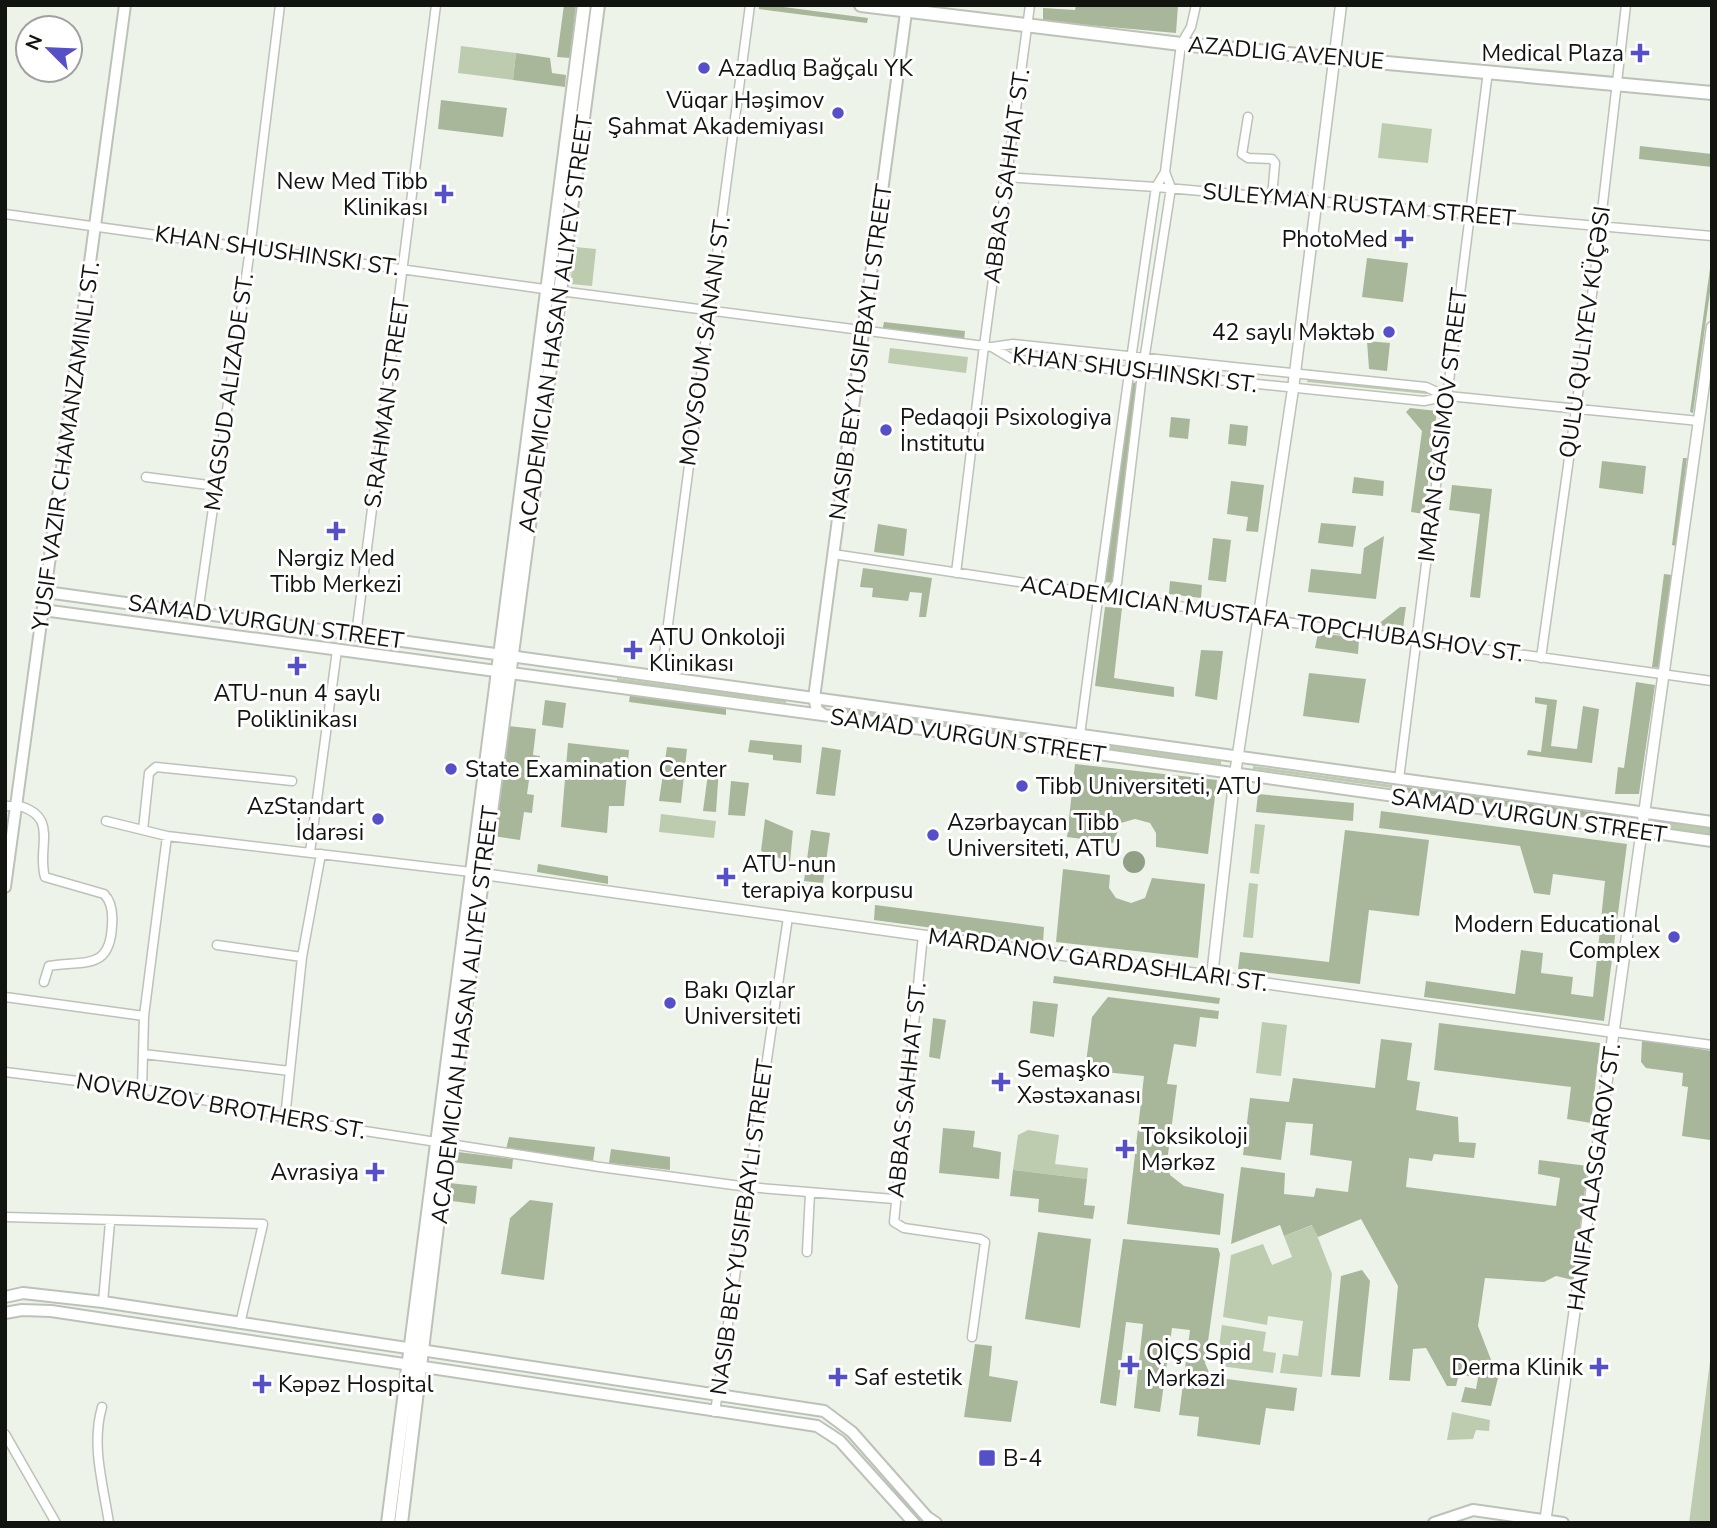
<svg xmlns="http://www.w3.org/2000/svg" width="1717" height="1528" viewBox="0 0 1717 1528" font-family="'Nunito Sans',sans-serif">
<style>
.green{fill:#bdcbaf}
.forest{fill:#a8b69a}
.water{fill:#91a084}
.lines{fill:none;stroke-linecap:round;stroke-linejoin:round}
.minor-casing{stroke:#bdc2b9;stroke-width:11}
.tertiary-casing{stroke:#bdc2b9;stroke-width:13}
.secondary-casing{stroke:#bdc2b9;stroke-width:14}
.primary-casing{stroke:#bdc2b9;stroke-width:16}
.minor{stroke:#fff;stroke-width:8}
.tertiary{stroke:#fff;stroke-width:10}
.secondary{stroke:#fff;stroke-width:10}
.primary{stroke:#fff;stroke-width:12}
.poi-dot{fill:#5650c8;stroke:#fff;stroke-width:2.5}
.labels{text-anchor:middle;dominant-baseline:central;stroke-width:6;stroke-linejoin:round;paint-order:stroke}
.street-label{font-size:23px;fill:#121410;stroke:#fff}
.poi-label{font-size:23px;fill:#121410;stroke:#fff;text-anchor:start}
</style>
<rect width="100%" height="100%" fill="#eef3e9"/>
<path class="green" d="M461,46L516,53L513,80L458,73Z
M1382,123L1432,129L1428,163L1378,158Z
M575,247L596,249L592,286L570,284Z
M890,348L968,357L966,373L888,363Z
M1308,379L1427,391V394L1307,382Z
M617,678L786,700V703L617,682Z
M836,707L1221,761V765L836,711Z
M1253,766L1392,785V788L1253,769Z
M661,814L716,821L714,838L659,832Z
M1654,820L1712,828V835L1653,827Z
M1255,824L1265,825L1259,874L1250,873Z
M1249,883L1258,884L1253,938L1243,937Z
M1262,1022L1287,1025L1281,1076L1256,1073Z
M1028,1130L1059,1135L1055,1164L1088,1168L1087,1179L1013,1170L1018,1135Z
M1313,1225L1332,1274L1322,1377L1280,1373L1283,1354L1298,1356L1303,1321L1268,1316L1267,1325L1223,1317L1231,1255L1263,1244L1272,1265L1292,1257L1284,1236Z
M1222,1325L1266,1332L1263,1351L1276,1353L1273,1373L1220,1366L1217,1360Z
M1712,1346V1523H1689Z
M1452,1412L1490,1420L1489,1431L1476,1430L1473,1439L1447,1440Z"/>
<path class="forest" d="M564,5H576L570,58L557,57Z
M759,5H768L868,18L867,23L759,9Z
M1076,5H1178L1176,33L1043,21V8L1075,10Z
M516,53L550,58L552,73L566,75L565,87L513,80Z
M441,100L507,108L503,137L438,129Z
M1640,146L1712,154V167L1639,159Z
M1712,254V278L1693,413L1690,412Z
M1367,258L1408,263L1403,302L1362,297Z
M884,322L965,331L964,341L882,332Z
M1367,341L1390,343L1387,371L1369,369Z
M1130,382L1137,383L1113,583L1105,582Z
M1410,408L1437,411L1424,514L1411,512L1422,431L1406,412Z
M1171,417L1190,419L1188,439L1169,437Z
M1230,424L1248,426L1246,446L1228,444Z
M1683,458H1687L1676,546L1672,545Z
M1602,461L1646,466L1643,494L1599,488Z
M1354,477L1384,481L1383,496L1352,493Z
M1231,481L1264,485L1258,532L1246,531L1248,517L1227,514Z
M1452,485L1492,489L1480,598L1470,597L1480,514L1449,510Z
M1321,523L1356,526L1353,547L1318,543Z
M878,524L907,529L904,556L874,552Z
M1384,536L1376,599L1308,592L1311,569L1361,574L1364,548Z
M1213,538L1231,540L1226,582L1208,580Z
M863,568L932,578L926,617H919L922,593L910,592L908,601L872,597L873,588L860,587Z
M1664,574L1672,575L1660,668L1652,667Z
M1170,581L1202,585L1201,598L1169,594Z
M1105,607L1122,608L1114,678L1174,687V697L1095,686Z
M1400,607H1406L1403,628L1377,625Z
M1318,633L1359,638L1358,654L1315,648Z
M1201,650L1223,651L1217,700L1195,696Z
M1309,673L1366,679L1359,723L1303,716Z
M1636,682L1655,685L1639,794H1615L1618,767L1624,768Z
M630,695L726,707V715L629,702Z
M1535,697L1557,700L1551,746L1577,749L1583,706L1599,709L1592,763L1527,755L1528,750L1541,752L1547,705L1535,703Z
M545,700L566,703L563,728L542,725Z
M508,726L536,729L533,755L540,756L538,773H530L527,794L534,795L532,813L524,812L520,840L493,836Z
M750,740L802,745L801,763L773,760V755L748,752Z
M568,743L629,750L624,806H609L607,833L561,827Z
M667,747L687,749L681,803L659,801Z
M822,747L841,750L835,796L816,794Z
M1075,764L1217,780L1208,854L1156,847V833L1150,823L1135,819L1121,823L1113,843L1067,837Z
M709,766L719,767L716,812L703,811Z
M731,781L749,783L745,816L728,815Z
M1407,787L1620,816L1619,823L1406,793Z
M1258,794L1354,803L1353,821L1256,812Z
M1381,811L1627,844L1604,1021L1424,997L1426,981L1515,994L1521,950L1543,953L1541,973L1573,977L1571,994L1593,997L1605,881L1553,874L1550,895L1534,893L1520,846L1379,828Z
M765,819L793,831L790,862L761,851Z
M811,830L830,833L823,883L804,881Z
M1345,830L1429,840L1419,916L1369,910L1360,984L1238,969L1240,952L1329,962Z
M538,864L608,876V884L537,872Z
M1063,869L1110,875L1109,888L1116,898L1131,903L1145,898L1152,878L1205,884L1198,958L1056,942Z
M875,905L1044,927L1043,943L874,920Z
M1054,976L1220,998L1219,1004L1053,983Z
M1108,997L1219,1011L1218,1019L1200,1017L1196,1047L1174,1044L1167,1084L1177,1085L1167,1162L1170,1175L1184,1186L1224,1194L1220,1235L1127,1224L1144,1076L1085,1070L1092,1017Z
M1033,1001L1058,1004L1054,1037L1030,1033Z
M933,1018L946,1020L940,1059L929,1057Z
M1439,1023L1600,1043L1591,1123L1567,1119L1571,1087L1434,1070Z
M1381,1039L1412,1043L1407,1080L1420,1082L1416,1110L1458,1117L1459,1142L1476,1143L1474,1158L1434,1154L1432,1161L1409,1158L1406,1187L1556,1206L1560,1178L1538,1174L1539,1160L1588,1166L1573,1280L1556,1276L1544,1282L1485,1278L1478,1326L1498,1378L1491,1406L1461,1402L1465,1387L1476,1389L1478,1378L1459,1374L1456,1386H1447L1426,1348L1413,1349L1410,1381L1389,1380L1398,1286L1361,1219L1318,1237L1312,1225L1284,1236L1280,1225L1231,1244L1241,1167L1285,1173L1284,1194L1314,1197L1316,1188L1348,1192L1352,1161L1310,1155L1313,1124L1286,1122L1281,1160L1243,1155L1250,1098L1289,1102L1293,1078L1375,1088Z
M1642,1040L1712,1051L1710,1140L1682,1136L1688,1087L1682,1086L1683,1073L1646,1068L1641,1062Z
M943,1128L975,1131L973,1147L1001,1152L999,1179L939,1173Z
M509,1137L595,1147L593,1161L506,1149Z
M611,1149L670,1157V1170L609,1163Z
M450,1151L513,1159L512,1169L452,1162L449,1183L477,1186L475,1204L444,1200Z
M1013,1170L1087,1179L1084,1205L1095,1206L1093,1219L1038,1212L1039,1199L1010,1196Z
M530,1200L553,1203L544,1280L501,1274L510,1218Z
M1038,1232L1091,1239L1080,1328L1025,1319Z
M1123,1239L1218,1248L1220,1254L1205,1363L1211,1377L1297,1388L1294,1411L1266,1408L1260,1445L1197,1436L1199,1417L1179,1415L1190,1330L1172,1328L1160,1412L1134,1408L1143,1324L1126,1322L1116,1406L1100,1403Z
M1362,1270L1370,1281L1360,1377L1331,1375L1341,1276Z
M975,1344L992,1346L989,1376L1018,1381L1011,1422L964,1417Z"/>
<path class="water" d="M1123 862a11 11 0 1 1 22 0a11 11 0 1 1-22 0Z"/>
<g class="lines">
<defs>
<path id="minor" d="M1248,117L1242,154L1248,158L1272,159L1275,163L1272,197
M1006,177L1156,187L1712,236
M5,214L537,288L992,347L1012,359L1424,401L1448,396L1699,421
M992,347L1013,344L1426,387L1446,396
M146,477L216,486
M833,554L1258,618L1712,681
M956,573L984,346L1030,5
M1106,598L1117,583L1142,374L1171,188L1165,172
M198,613L250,249L280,5
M356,635L436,5
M1541,658L1594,280L1626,5
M661,677L750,5
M1080,735C1104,552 1129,369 1156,187L1165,172L1181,44L1191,27L1196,5
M1399,779L1488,71
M16,805C61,816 36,847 45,877L104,894C112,902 113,913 112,925C110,971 85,960 49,966L44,982
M5,806H16
M106,821L167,836L471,872
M143,830L149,773L156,767L292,781
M310,852L337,650
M923,935L894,1222L904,1228L980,1239L985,1242L972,1337
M217,945L302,957
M5,997L144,1016
M1614,1032L1712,1045
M143,1054L290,1071
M5,1072L142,1089L242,1107L293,1120L600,1167L748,1187L894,1199
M142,1089L144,1016L167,836
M285,1118L302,957L321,854
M5,1217L263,1224L240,1324
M807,1252L810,1193
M103,1302L110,1222
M102,1407C91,1445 103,1484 109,1523
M715,1412L788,917
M5,1434L56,1523"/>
<path id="tertiary" d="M483,874L1614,1032
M1212,976L1235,774L1293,389L1341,5
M1545,1523L1712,327"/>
<path id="secondary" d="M46,592L1712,822
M43,610L830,716L1712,841
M824,715L817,710L814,698L907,5
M5,887L125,5
M5,1297L23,1293L103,1302L824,1411L852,1432L927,1517L936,1523
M5,1313L22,1310L51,1311L817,1426L840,1441L914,1523
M1434,1523L1473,1510L1563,1523"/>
<path id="primary" d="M861,5L1181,44L1712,93
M388,1523L584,5
M401,1523L447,1144L598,5"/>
</defs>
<use href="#minor" class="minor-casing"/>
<use href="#tertiary" class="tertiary-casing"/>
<use href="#secondary" class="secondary-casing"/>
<use href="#primary" class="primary-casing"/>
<use href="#minor" class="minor"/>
<use href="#tertiary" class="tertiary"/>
<use href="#secondary" class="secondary"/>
<use href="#primary" class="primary"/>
</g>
<g class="poi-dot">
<path d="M1636.5 42.5h7v7h7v7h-7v7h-7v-7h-7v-7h7z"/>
<circle cx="704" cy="68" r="7"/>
<circle cx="838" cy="113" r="7"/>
<path d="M440.5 183.5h7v7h7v7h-7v7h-7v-7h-7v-7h7z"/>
<path d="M1400.5 228.5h7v7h7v7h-7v7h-7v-7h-7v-7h7z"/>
<circle cx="1389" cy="332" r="7"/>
<circle cx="886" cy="430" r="7"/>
<path d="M332.5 520.5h7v7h7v7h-7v7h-7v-7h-7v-7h7z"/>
<path d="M629.5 639.5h7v7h7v7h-7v7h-7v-7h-7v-7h7z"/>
<path d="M293.5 655.5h7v7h7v7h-7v7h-7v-7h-7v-7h7z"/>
<circle cx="451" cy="769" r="7"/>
<circle cx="1022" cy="786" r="7"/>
<circle cx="378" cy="819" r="7"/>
<circle cx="933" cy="835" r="7"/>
<path d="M722.5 866.5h7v7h7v7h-7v7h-7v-7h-7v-7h7z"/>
<circle cx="1674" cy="937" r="7"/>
<circle cx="670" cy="1003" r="7"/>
<path d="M997.5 1071.5h7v7h7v7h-7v7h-7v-7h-7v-7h7z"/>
<path d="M1121.5 1138.5h7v7h7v7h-7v7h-7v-7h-7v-7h7z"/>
<path d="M371.5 1161.5h7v7h7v7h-7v7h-7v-7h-7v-7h7z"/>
<path d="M1126.5 1354.5h7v7h7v7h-7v7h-7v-7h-7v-7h7z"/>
<path d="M1595.5 1356.5h7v7h7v7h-7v7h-7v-7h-7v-7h7z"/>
<path d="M834.5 1366.5h7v7h7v7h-7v7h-7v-7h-7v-7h7z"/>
<path d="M258.5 1373.5h7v7h7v7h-7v7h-7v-7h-7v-7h7z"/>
<rect x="978" y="1449" width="18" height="18" rx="3.5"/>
</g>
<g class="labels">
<g class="street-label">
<text transform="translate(1286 53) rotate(5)">AZADLIG AVENUE</text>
<text transform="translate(1007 176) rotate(-82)">ABBAS SAHHAT ST.</text>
<text transform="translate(1359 205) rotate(5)">SULEYMAN RUSTAM STREET</text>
<text transform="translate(277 251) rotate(8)">KHAN SHUSHINSKI ST.</text>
<text transform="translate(556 324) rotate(-82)">ACADEMICIAN HASAN ALIYEV STREET</text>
<text transform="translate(1585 332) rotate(-82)">QULU QULIYEV KÜÇƏSI</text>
<text transform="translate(705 341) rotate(-82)">MOVSOUM SANANI ST.</text>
<text transform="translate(861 352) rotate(-82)">NASIB BEY YUSIFBAYLI STREET</text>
<text transform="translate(1135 370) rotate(7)">KHAN SHUSHINSKI ST.</text>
<text transform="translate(229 392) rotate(-82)">MAGSUD ALIZADE ST.</text>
<text transform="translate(387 403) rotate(-82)">S.RAHMAN STREET</text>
<text transform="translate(1443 425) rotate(-83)">IMRAN GASIMOV STREET</text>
<text transform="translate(66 446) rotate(-82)">YUSIF VAZIR CHAMANZAMINLI ST.</text>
<text transform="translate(1272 619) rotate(8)">ACADEMICIAN MUSTAFA TOPCHUBASHOV ST.</text>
<text transform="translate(266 622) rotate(8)">SAMAD VURGUN STREET</text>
<text transform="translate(968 736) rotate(8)">SAMAD VURGUN STREET</text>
<text transform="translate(1529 816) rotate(8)">SAMAD VURGUN STREET</text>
<text transform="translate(1098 960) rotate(8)">MARDANOV GARDASHLARI ST.</text>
<text transform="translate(465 1015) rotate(-83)">ACADEMICIAN HASAN ALIYEV STREET</text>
<text transform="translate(907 1090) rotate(-84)">ABBAS SAHHAT ST.</text>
<text transform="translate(221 1106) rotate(10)">NOVRUZOV BROTHERS ST.</text>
<text transform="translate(1594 1177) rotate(-82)">HANIFA ALASGAROV ST.</text>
<text transform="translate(742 1227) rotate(-82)">NASIB BEY YUSIFBAYLI STREET</text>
</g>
<g class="poi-label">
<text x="1624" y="53" text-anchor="end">Medical Plaza</text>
<text x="718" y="68">Azadlıq Bağçalı YK</text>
<text x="824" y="100" text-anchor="end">Vüqar Həşimov<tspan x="824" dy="26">Şahmat Akademiyası</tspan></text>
<text x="428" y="181" text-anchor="end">New Med Tibb<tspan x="428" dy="26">Klinikası</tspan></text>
<text x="1388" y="239" text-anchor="end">PhotoMed</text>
<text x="1375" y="332" text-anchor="end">42 saylı Məktəb</text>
<text x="900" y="417">Pedaqoji Psixologiya<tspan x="900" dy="26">İnstitutu</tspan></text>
<text x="336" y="558" text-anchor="middle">Nərgiz Med<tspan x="336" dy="26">Tibb Merkezi</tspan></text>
<text x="649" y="637">ATU Onkoloji<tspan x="649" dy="26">Klinikası</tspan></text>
<text x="297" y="693" text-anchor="middle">ATU-nun 4 saylı<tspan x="297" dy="26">Poliklinikası</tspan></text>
<text x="465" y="769">State Examination Center</text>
<text x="1036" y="786">Tibb Universiteti, ATU</text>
<text x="364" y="806" text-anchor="end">AzStandart<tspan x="364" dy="26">İdarəsi</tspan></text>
<text x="947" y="822">Azərbaycan Tibb<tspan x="947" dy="26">Universiteti, ATU</tspan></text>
<text x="742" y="864">ATU-nun<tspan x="742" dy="26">terapiya korpusu</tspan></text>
<text x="1660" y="924" text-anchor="end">Modern Educational<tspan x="1660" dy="26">Complex</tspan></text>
<text x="684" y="990">Bakı Qızlar<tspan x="684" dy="26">Universiteti</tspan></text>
<text x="1017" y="1069">Semaşko<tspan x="1017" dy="26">Xəstəxanası</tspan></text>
<text x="1141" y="1136">Toksikoloji<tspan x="1141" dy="26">Mərkəz</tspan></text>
<text x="359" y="1172" text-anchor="end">Avrasiya</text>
<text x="1146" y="1352">QİÇS Spid<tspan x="1146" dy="26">Mərkəzi</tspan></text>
<text x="1583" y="1367" text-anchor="end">Derma Klinik</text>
<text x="854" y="1377">Saf estetik</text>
<text x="278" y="1384">Kəpəz Hospital</text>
<text x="1003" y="1458">B-4</text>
</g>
</g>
<rect width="1717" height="1528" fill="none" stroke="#121410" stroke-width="14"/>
<g transform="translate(49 49) rotate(294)"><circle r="33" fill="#ffffff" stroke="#a0a19f" stroke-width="2"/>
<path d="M0-5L12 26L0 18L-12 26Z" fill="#5650c8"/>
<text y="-10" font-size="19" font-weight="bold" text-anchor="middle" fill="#121410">N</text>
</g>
</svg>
